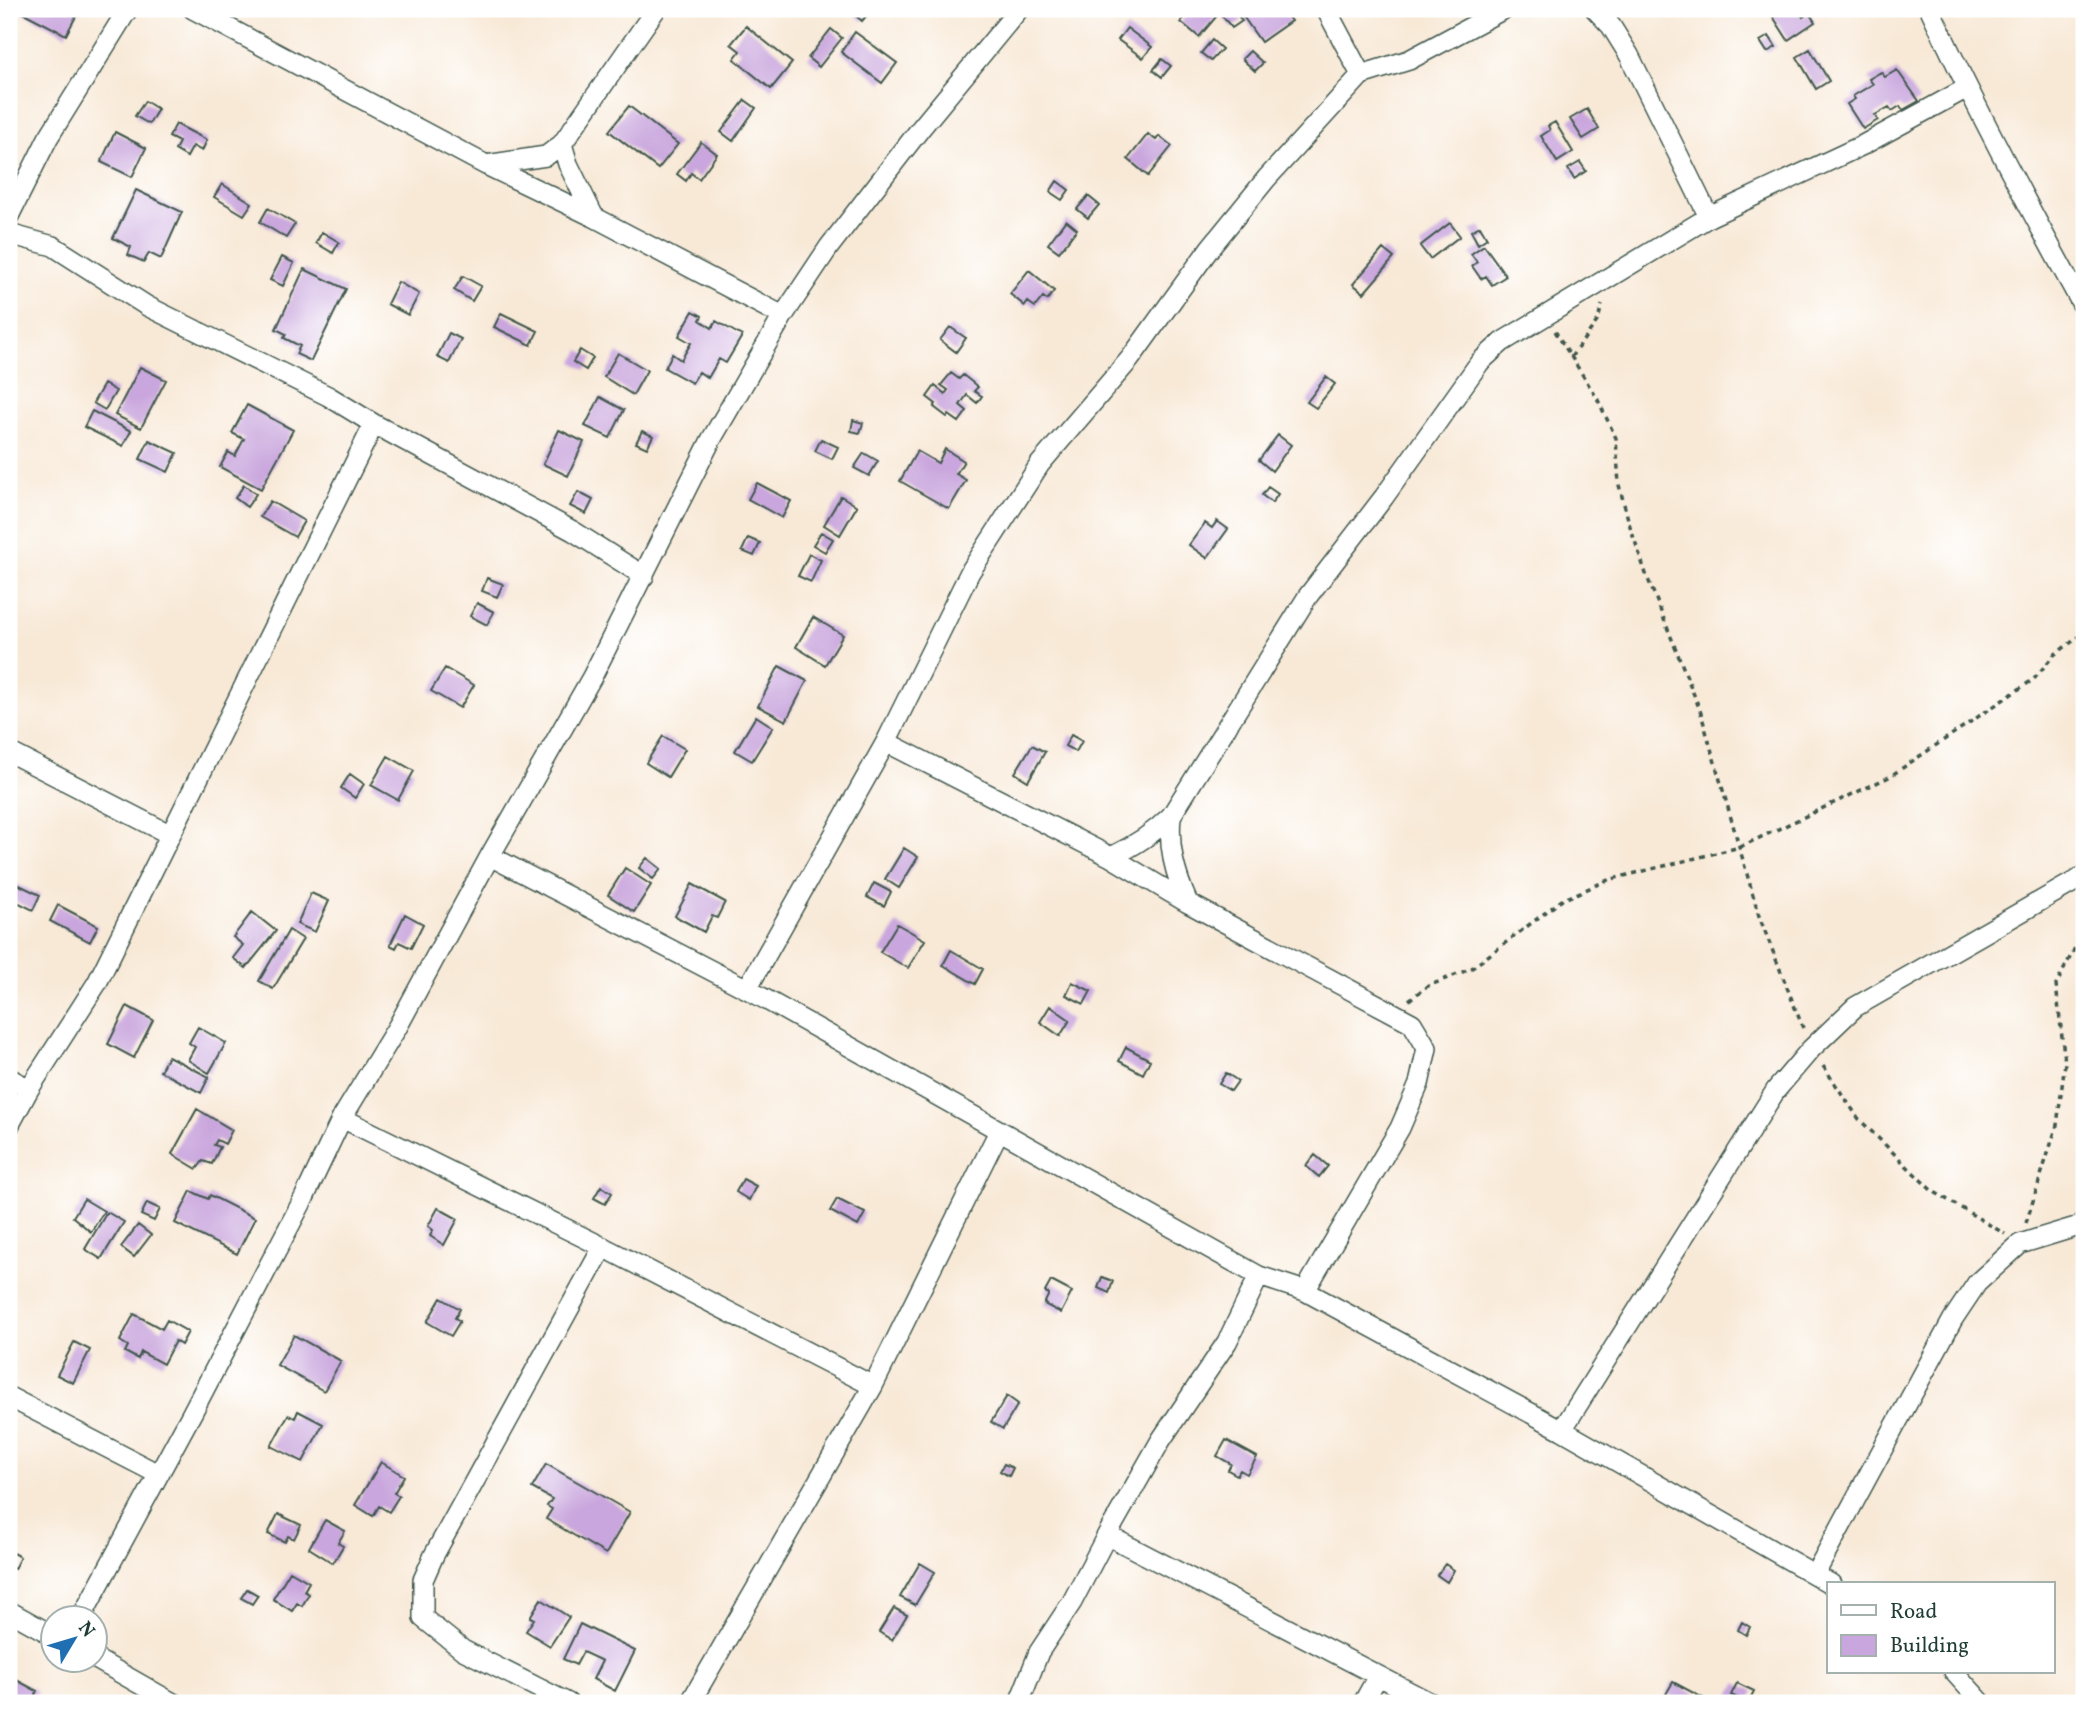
<svg xmlns="http://www.w3.org/2000/svg" width="2093" height="1712" viewBox="0 0 2093 1712" font-family="Vollkorn,serif">
<style>
.building{fill:#c9a6dd}
.lines{fill:none;stroke-linecap:round;stroke-linejoin:round}
.street-casing{stroke:#40574c;stroke-width:22}
.path{stroke:#40574c;stroke-width:3.5;stroke-dasharray:5 5;stroke-linecap:butt}
.street{stroke:#fff;stroke-width:19}
</style>
<rect width="100%" height="100%" fill="#fff"/>
<filter id="ink" filterUnits="userSpaceOnUse"><feTurbulence type="fractalNoise" baseFrequency=".0143" numOctaves="2"/><feDisplacementMap in="SourceGraphic" scale="14" xChannelSelector="R" yChannelSelector="G"/><feConvolveMatrix kernelMatrix="1 2 1 2 8 2 1 2 1" color-interpolation-filters="sRGB"/></filter>
<filter id="wash" filterUnits="userSpaceOnUse"><feTurbulence type="fractalNoise" baseFrequency=".00686" numOctaves="4" result="noise"/><feDisplacementMap in="SourceGraphic" scale="28" xChannelSelector="R" yChannelSelector="G"/><feGaussianBlur stdDeviation="1.57" result="paint"/><feColorMatrix in="noise" values="0 0 0 0 0 0 0 0 0 0 0 0 0 0 0 0 0 1.4 0 .05"/><feComposite in="paint" operator="in"/></filter>
<g filter="url(#wash)">
<rect width="100%" height="100%" fill="#f8e9d7"/>
<g id="blocks">
<path class="building" d="M16,9H80L66,35Z
M850,9H872L862,21L849,10Z
M1178,9H1206L1216,17L1199,37L1181,22L1186,15Z
M1233,9L1242,21L1232,28L1222,16Z
M1250,9H1282L1291,21L1261,42L1242,15Z
M1782,9H1798L1803,17L1809,13L1815,22L1788,40L1772,15Z
M746,26L792,63L771,89L734,59L740,51L731,44Z
M1127,28L1152,47L1143,58L1118,40Z
M831,29L842,38L819,67L808,58Z
M855,32L897,63L882,83L841,52Z
M1769,36L1776,47L1767,52L1760,41Z
M1212,40L1222,49L1211,61L1201,53Z
M1810,49L1829,81L1816,89L1797,57Z
M1250,51L1263,63L1255,71L1242,59Z
M1162,59L1171,66L1162,77L1153,70Z
M1897,70L1919,101L1903,110L1900,106L1892,111L1889,107L1875,115L1878,120L1863,129L1847,104L1855,99L1853,96L1873,84L1869,79L1881,72L1885,77Z
M745,100L756,108L733,141L721,132Z
M145,101L158,109L149,124L135,116Z
M629,106L678,144L658,169L609,131Z
M1587,109L1599,129L1583,139L1570,119Z
M1555,122L1573,152L1557,162L1541,136L1550,130L1548,126Z
M176,124L207,140L202,151L193,146L187,157L175,150L179,142L169,137Z
M115,132L146,148L132,177L101,162Z
M1148,134L1156,140L1159,136L1172,146L1148,176L1128,159Z
M701,142L717,154L699,179L691,173L686,181L677,174Z
M1580,162L1586,171L1574,179L1568,169Z
M1057,181L1069,190L1062,200L1050,192Z
M222,184L252,203L244,215L214,197Z
M136,190L182,212L161,259L149,253L144,262L128,255L131,247L113,238Z
M1088,196L1099,205L1088,218L1077,209Z
M268,208L295,224L286,238L260,222Z
M1066,220L1077,229L1059,252L1048,244Z
M1450,223L1460,236L1430,259L1420,246Z
M1480,226L1487,238L1478,244L1471,231Z
M322,232L339,242L333,253L316,243Z
M1484,245L1506,276L1492,285L1486,276L1481,279L1472,266L1477,262L1471,254Z
M1383,249L1394,258L1364,293L1353,284Z
M282,257L294,263L283,286L270,280Z
M304,269L346,289L311,361L296,354L300,346L284,338L286,334L276,329Z
M1029,270L1054,291L1047,300L1043,297L1035,307L1028,302L1025,306L1010,294Z
M463,276L481,286L472,301L454,290Z
M398,282L419,294L408,315L387,304Z
M693,311L702,316L700,320L712,328L716,321L742,336L726,363L719,359L708,378L699,372L692,383L665,368L672,354L681,360L691,343L679,336Z
M501,313L538,331L531,345L494,327Z
M950,327L966,338L956,352L940,340Z
M449,333L461,339L449,363L437,357Z
M580,350L593,358L586,370L573,362Z
M618,353L647,370L633,395L604,377Z
M140,367L166,380L141,428L115,415Z
M951,373L959,379L963,375L978,387L974,391L982,396L977,403L967,395L960,405L967,411L959,422L949,415L947,417L934,407L936,404L927,397L935,386L945,394L948,390L941,385Z
M1326,377L1335,384L1316,408L1307,402Z
M104,384L116,391L105,410L93,403Z
M600,397L624,410L610,438L585,426Z
M247,405L293,430L261,489L220,467L228,452L235,456L244,439L232,433Z
M92,411L131,431L123,446L84,427Z
M853,420L863,423L860,433L851,431Z
M559,430L584,442L568,476L543,464Z
M642,431L653,436L647,448L636,443Z
M1278,435L1291,445L1272,471L1259,460Z
M821,439L838,447L832,459L815,451Z
M149,440L177,453L168,472L140,459Z
M945,449L964,461L956,474L966,480L949,509L900,481L917,451L938,463Z
M864,453L878,461L869,476L854,468Z
M757,483L791,501L782,518L748,499Z
M244,485L256,494L247,507L235,498Z
M1268,487L1278,494L1272,503L1262,495Z
M578,492L593,500L586,514L570,506Z
M841,496L857,506L840,535L824,525Z
M270,501L304,521L295,537L260,517Z
M1217,521L1228,529L1207,558L1189,545L1205,523L1212,528Z
M821,532L833,539L825,552L813,545Z
M748,538L760,543L754,556L742,551Z
M809,554L821,560L811,582L798,576Z
M487,578L503,584L497,597L482,591Z
M477,603L494,612L487,625L470,616Z
M813,617L843,635L825,665L796,647Z
M779,666L807,681L786,721L758,706Z
M445,668L474,685L460,708L431,691Z
M756,716L773,727L752,761L735,751Z
M1071,735L1082,741L1076,752L1065,746Z
M663,736L685,749L668,777L646,763Z
M1032,745L1045,752L1028,781L1015,773Z
M388,756L414,771L398,800L371,785Z
M350,774L364,784L355,798L341,788Z
M904,848L918,857L899,888L885,879Z
M647,858L661,869L653,879L639,868Z
M625,868L651,885L634,912L608,895Z
M9,880L40,895L33,910L9,898Z
M874,883L891,892L884,906L867,897Z
M692,884L725,902L717,918L712,916L704,932L675,916Z
M311,893L329,901L315,932L297,924Z
M58,905L98,926L90,942L50,921Z
M252,912L276,931L246,968L233,958L243,945L233,937Z
M405,914L423,924L411,948L399,942L396,948L390,945Z
M897,924L925,940L908,968L880,952Z
M289,930L303,939L273,989L259,981Z
M951,950L983,969L975,984L943,965Z
M1072,982L1091,991L1084,1004L1066,995Z
M127,1006L153,1020L134,1058L108,1044Z
M1050,1006L1070,1020L1060,1036L1040,1022Z
M198,1027L226,1043L209,1073L188,1060L195,1047L189,1043Z
M1126,1047L1150,1060L1143,1074L1119,1061Z
M168,1056L209,1077L201,1093L160,1071Z
M1226,1073L1238,1081L1231,1091L1219,1084Z
M197,1109L232,1130L225,1144L217,1140L214,1145L220,1147L212,1164L203,1161L197,1169L172,1154Z
M1315,1155L1328,1166L1319,1177L1306,1166Z
M743,1179L756,1186L749,1200L736,1192Z
M601,1186L612,1193L605,1204L594,1198Z
M191,1191L208,1199L210,1195L255,1218L237,1254L175,1223Z
M84,1199L104,1211L91,1232L73,1217Z
M837,1199L865,1213L858,1226L830,1211Z
M147,1203L160,1209L154,1221L141,1215Z
M438,1208L458,1219L444,1245L430,1236L433,1230L428,1226Z
M107,1212L124,1222L101,1259L85,1249Z
M138,1225L151,1235L134,1257L121,1247Z
M1102,1277L1113,1281L1109,1293L1098,1288Z
M1051,1281L1072,1292L1061,1313L1044,1304L1049,1294L1045,1292Z
M441,1298L460,1309L455,1318L460,1321L451,1336L427,1322Z
M134,1314L162,1329L167,1320L188,1332L181,1345L175,1341L163,1364L141,1352L138,1359L125,1352L128,1346L120,1341Z
M294,1335L341,1361L324,1391L277,1365Z
M74,1342L90,1350L73,1383L57,1375Z
M1007,1396L1018,1404L1003,1429L991,1422Z
M298,1411L323,1424L303,1462L271,1446L288,1415L295,1418Z
M1226,1440L1257,1457L1247,1474L1240,1470L1237,1475L1228,1470L1231,1464L1217,1456Z
M381,1462L404,1476L394,1493L399,1496L389,1512L379,1506L373,1516L355,1505Z
M546,1464L630,1512L606,1554L546,1519L552,1509L547,1506L552,1499L532,1488Z
M1004,1464L1013,1468L1009,1476L1000,1471Z
M278,1514L301,1525L294,1539L288,1536L285,1542L268,1534Z
M325,1520L345,1531L338,1543L343,1546L333,1563L309,1548Z
M9,1551L20,1557L14,1569L9,1566Z
M920,1563L935,1572L915,1605L900,1597Z
M1445,1564L1454,1570L1447,1582L1437,1575Z
M290,1571L309,1582L304,1591L309,1594L302,1606L297,1603L292,1611L273,1599Z
M247,1589L258,1595L252,1604L241,1598Z
M541,1599L569,1617L550,1646L526,1631L534,1619L530,1617Z
M894,1608L907,1615L892,1640L879,1632Z
M1742,1622L1750,1627L1746,1635L1738,1630Z
M580,1624L635,1651L615,1691L593,1679L602,1661L583,1652L576,1665L563,1659Z
M9,1676L37,1691L31,1703H19L9,1698Z
M1673,1682L1707,1700L1705,1703H1683L1666,1694Z
M1737,1683L1754,1691L1748,1703L1731,1695Z"/>
</g>
</g>
<g filter="url(#ink)">
<use href="#blocks" fill-opacity="0" stroke="#40574c" stroke-width="2"/>
<g class="lines">
<defs>
<path id="street" d="M193,9L486,165L594,217L783,316
M1326,9L1361,75
M1595,9L1611,26L1629,55L1709,217
M1930,9C1977,111 2030,210 2084,308
M562,144L568,164L594,217
M486,165L546,156L562,144L656,9
M9,216L48,138L128,9
M9,234L53,246L147,306L328,396L374,424L573,531L644,576
M886,742L1111,857L1188,903L1412,1023L1427,1048L1419,1084L1400,1128L1305,1291
M9,752L169,834
M1171,816C1168,848 1175,874 1188,903
M490,856L747,989L1259,1276L1305,1291L1562,1430L1831,1584
M1111,857C1134,846 1153,834 1171,816L1308,596L1384,497L1480,362L1502,342L1709,217L1863,145L1967,88
M747,989L886,742L970,572L1040,464L1130,359L1210,248L1267,178L1361,75L1409,60L1504,9
M9,1078L29,1089
M342,1118L603,1247L873,1386
M9,1126L29,1089L97,983L374,424
M9,1397L158,1474
M1562,1430L1776,1090L1811,1049L1855,1007L2084,876
M1107,1535L1431,1703
M1815,1574L1953,1319L1977,1283L2020,1244L2079,1226L2084,1222
M9,1611L52,1635
M81,1618L192,1413L304,1198L342,1118L398,1026L490,856L592,677L711,440L783,316L829,247L921,128L1019,9
M94,1658L173,1703
M1954,1672L1982,1703
M568,1703L463,1650L423,1618V1580L434,1555L603,1247
M690,1703L873,1386L999,1131
M1019,1703L1039,1652L1072,1602L1107,1535L1161,1440L1227,1342L1259,1276
M1363,1703L1378,1676"/>
</defs>
<use href="#street" class="street-casing"/>
<path class="path" d="M1555,331L1597,398L1616,438L1619,485L1629,523L1646,574L1700,710L1759,916L1803,1028
M1571,357L1598,320L1602,305
M1409,1000L1426,987L1472,968L1562,900L1608,880L1740,847L1889,777L2034,679L2054,655L2084,633
M1823,1066L1859,1119L1931,1190L2005,1234
M2026,1223L2057,1125L2065,1063L2056,985L2084,930"/>
<use href="#street" class="street"/>
</g>
</g>
<rect width="2093" height="1712" fill="none" stroke="#fff" stroke-width="35"/>
<rect x="1827" y="1582" width="228" height="91" fill="#ffffff" stroke="#a5b1ae" stroke-width="2"/>
<rect x="1841" y="1605" width="35" height="10" fill="#ffffff" stroke="#a5b1ae" stroke-width="2"/>
<text x="1890" y="1618" font-size="21" fill="#1f3d34">Road</text>
<rect x="1841" y="1635" width="35" height="21" fill="#c9a6dd" stroke="#a5b1ae" stroke-width="2"/>
<text x="1890" y="1652" font-size="21" fill="#1f3d34">Building</text>
<g transform="translate(74 1639) rotate(52)"><circle r="33" fill="#ffffff" stroke="#a5b1ae" stroke-width="2"/>
<path d="M0-5L12 26L0 18L-12 26Z" fill="#1f6fb2"/>
<text y="-10" font-size="19" font-weight="bold" text-anchor="middle" fill="#1f3d34">N</text>
</g>
</svg>
